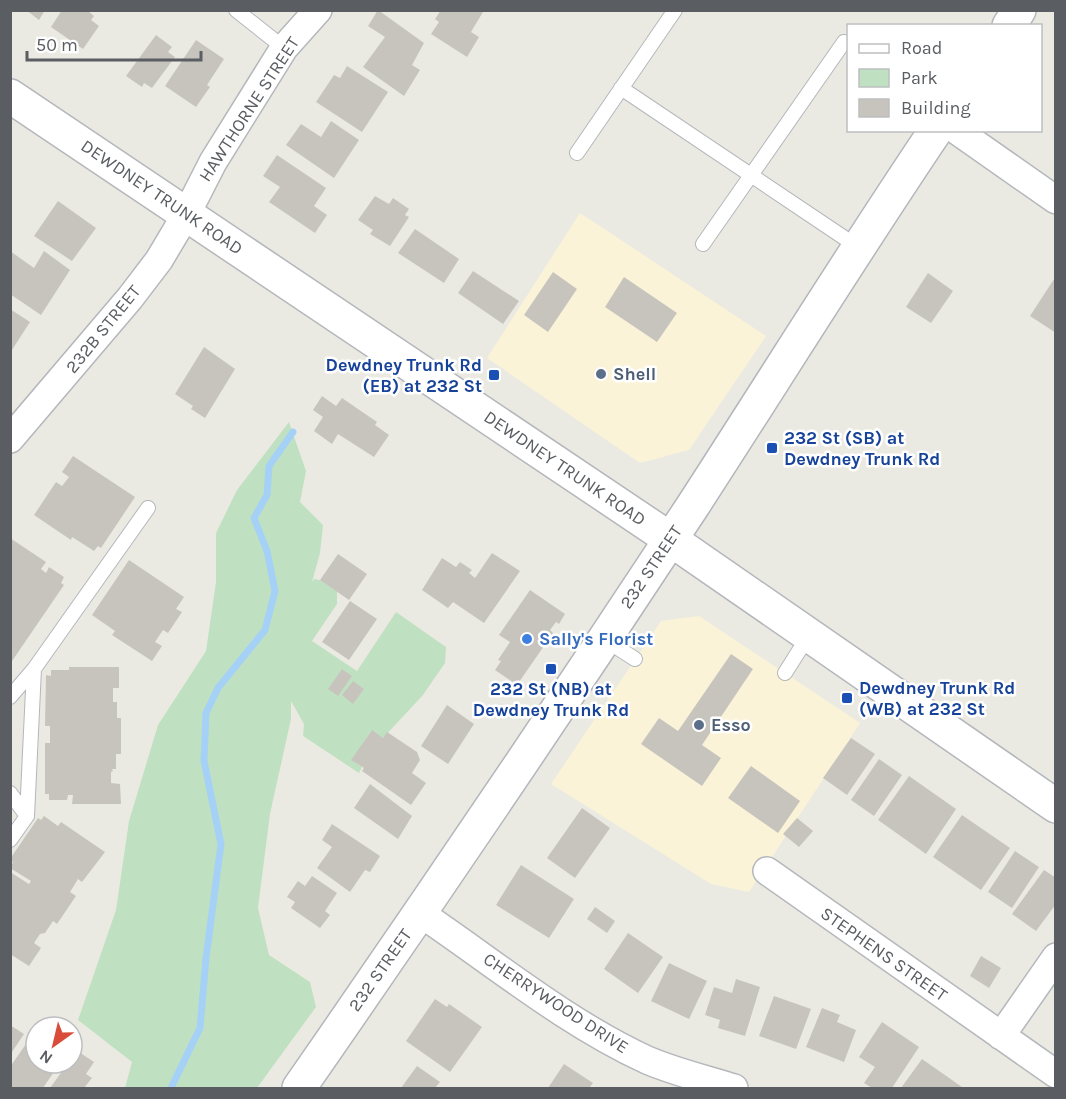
<svg xmlns="http://www.w3.org/2000/svg" width="1066" height="1099" viewBox="0 0 1066 1099" font-family="Karla,sans-serif">
<style>
.commercial{fill:#faf3d8}
.green{fill:#c0e1c1}
.lines{fill:none;stroke-linecap:round;stroke-linejoin:round}
.stream{stroke:#a6d1f7;stroke-width:7}
.building{fill:#c7c4be}
.service-casing{stroke:#b4b7bb;stroke-width:16}
.minor-casing{stroke:#b4b7bb;stroke-width:30}
.secondary-casing{stroke:#b3b6bb;stroke-width:36}
.service{stroke:#fff;stroke-width:14}
.minor{stroke:#fff;stroke-width:27}
.secondary{stroke:#fff;stroke-width:33}
.service-dot{fill:#5c6f8a;stroke:#fff;stroke-width:2}
.transit-dot{fill:#1a4fb4;stroke:#fff;stroke-width:2}
.shop-dot{fill:#3f7fe0;stroke:#fff;stroke-width:2}
.labels{text-anchor:middle;dominant-baseline:central;stroke-width:5;stroke-linejoin:round;paint-order:stroke}
.street-label{font-size:18px;fill:#5a5d61;stroke:#fff}
.transit-label{font-size:18px;font-weight:bold;fill:#164399;stroke:#fff;text-anchor:start}
.service-label{font-size:18px;font-weight:bold;fill:#4e5e75;stroke:#fff;text-anchor:start}
.shop-label{font-size:18px;font-weight:bold;fill:#366cbe;stroke:#fff;text-anchor:start}
</style>
<rect width="100%" height="100%" fill="#ebeae2"/>
<path class="commercial" d="M580,213L766,336L689,450L640,463L487,358Z
M699,616L860,723L749,892L711,884L551,784L661,621Z"/>
<path class="green" d="M289,422L306,471L300,502L323,525L320,553L312,582L314,579L320,580L337,591V604L312,641L357,671L396,612L446,647L445,663L423,695L383,738L371,731L352,760L362,767L359,773L303,736L304,724L291,701V719L270,814L258,908L269,955L310,982L316,1007L257,1088H125L132,1062L78,1020L116,910L129,821L158,725L206,651L216,582V533L237,490Z"/>
<g class="lines">
<path class="stream" d="M171,1088L200,1028L206,958L221,844L204,761L206,713L218,688L265,630L275,591L267,551L254,518L267,495L269,466L293,432"/>
</g>
<path class="building" d="M26,10H45L39,20Z
M62,10H87L94,16L91,20L99,26L83,49L51,27Z
M378,10L424,43L412,65L420,70L404,96L363,67L385,37L368,26Z
M441,10H480L483,12L471,32L479,37L467,57L431,34L439,22L435,19Z
M156,35L172,47L168,52L175,57L152,88L144,83L142,87L126,76Z
M196,40L224,59L207,85L210,87L196,107L165,86Z
M347,66L388,92L362,132L316,102L334,75L340,78Z
M331,121L359,140L334,178L286,145L301,124L321,137Z
M277,155L326,188L314,206L327,215L315,233L269,202L280,187L263,176Z
M375,196L389,204L393,198L409,209L405,215L409,217L390,246L370,234L373,230L358,220Z
M58,201L96,228L72,261L34,236Z
M415,229L459,259L444,283L398,253Z
M10,251L34,268L44,251L70,270L41,315L10,294Z
M473,271L519,301L503,324L458,293Z
M553,272L577,289L548,332L524,315Z
M928,273L953,291L931,323L906,307Z
M1056,276V333L1030,316Z
M624,277L677,313L657,342L605,307Z
M10,309L30,322L10,353Z
M204,347L235,369L205,418L191,409L193,406L175,394Z
M322,396L336,406L342,398L377,422L375,425L389,435L374,457L338,434L332,444L314,431L323,417L313,410Z
M73,456L135,497L101,548L98,546L94,551L72,537L71,540L34,515L56,482L62,486L69,477L62,472Z
M10,538L46,562L41,569L46,573L49,567L64,577L61,583L64,585L10,664Z
M492,553L520,571L484,623L453,602L448,608L422,590L442,558L456,567L460,562L472,570L469,573L475,578Z
M338,554L367,574L349,600L320,580Z
M129,560L184,597L176,609L182,612L168,633L163,630L155,642L162,646L152,661L112,635L115,631L92,615Z
M530,590L565,614L559,624L556,622L550,630L553,633L517,685L495,670L501,661L498,660L510,642L499,635Z
M350,601L377,619L349,660L322,642Z
M731,654L753,669L702,745L721,758L702,786L641,744L659,718L678,731Z
M69,667H119V688H113V702H117V718H121V754H116V769H112L113,771L111,772V783L120,784L121,804H72L73,795H68L67,800H49V794H45V743H50V726H45L46,675L51,676V670H69Z
M342,669L352,676L338,696L328,689Z
M353,681L364,689L353,704L342,695Z
M447,705L474,724L448,764L421,746Z
M372,730L383,738L387,732L417,752L420,760L412,773L426,783L411,805L362,771L364,768L351,760Z
M851,738L875,754L847,795L823,778Z
M879,759L902,775L874,816L851,800Z
M751,766L800,801L778,833L728,798Z
M909,776L956,809L926,854L878,820Z
M370,784L412,816L398,839L354,808Z
M582,808L610,828L575,878L547,858Z
M962,815L1010,848L981,890L933,857Z
M44,816L58,826L61,822L105,852L82,882L78,879L70,892L76,896L57,924L53,921L45,933L40,934L34,943L41,948L29,966L10,954V872L29,884L31,881L10,868L13,862L10,859L38,818L41,820Z
M797,818L813,831L799,847L783,834Z
M332,824L380,856L370,872L365,870L350,892L317,868L332,847L322,840Z
M1015,851L1039,867L1012,908L988,892Z
M521,865L574,899L549,938L496,905Z
M1044,870L1056,878V904L1036,931L1012,914Z
M312,876L337,893L325,911L330,915L320,928L291,908L295,902L287,897L298,881L305,886Z
M595,907L615,921L607,933L587,919Z
M628,933L663,957L638,993L604,969Z
M981,956L1001,968L989,988L970,976Z
M669,963L707,981L689,1019L651,1001Z
M736,979L760,987L745,1036L718,1028L720,1020L705,1015L714,987L732,993Z
M774,996L811,1009L796,1049L759,1036Z
M435,999L447,1007L449,1004L482,1027L450,1072L406,1041Z
M822,1008L840,1015L837,1022L856,1030L844,1062L806,1047Z
M882,1022L919,1047L892,1088H872L864,1083L875,1067L859,1057Z
M10,1025L24,1034L10,1055Z
M28,1041L36,1047V1063H60L43,1088H11L12,1086L10,1085V1067Z
M76,1050L94,1062L86,1074L92,1078L84,1088H50L68,1063H72V1057Z
M922,1059L962,1087L961,1088H901Z
M564,1064L593,1083L589,1088H548Z
M417,1066L440,1082L435,1088H401Z"/>
<g class="lines">
<defs>
<path id="service" d="M236,10L284,48
M621,88L858,247
M577,153L675,10
M703,244L844,42
M604,639L635,659
M785,673L809,635
M10,697L34,669L148,508
M10,793L27,816L10,840
M27,816L34,669"/>
<path id="minor" d="M956,130L1056,200
M10,439L130,298L159,260L187,213L213,162L284,48L318,10
M767,871L1056,1074
M420,913C494,963 565,1022 647,1060C675,1072 705,1079 734,1088
M1001,1036L1056,957"/>
<path id="secondary" d="M1009,26L1019,10
M10,96L670,539L1056,806
M299,1088C433,895 565,700 694,504C775,379 853,253 936,130"/>
</defs>
<use href="#service" class="service-casing"/>
<use href="#minor" class="minor-casing"/>
<use href="#secondary" class="secondary-casing"/>
<use href="#service" class="service"/>
<use href="#minor" class="minor"/>
<use href="#secondary" class="secondary"/>
</g>
<g class="service-dot">
<circle cx="601" cy="374" r="6"/>
<circle cx="699" cy="725" r="6"/>
</g>
<g class="transit-dot">
<rect x="488" y="369" width="12" height="12" rx="3"/>
<rect x="766" y="442" width="12" height="12" rx="3"/>
<rect x="545" y="663" width="12" height="12" rx="3"/>
<rect x="841" y="692" width="12" height="12" rx="3"/>
</g>
<circle class="shop-dot" cx="527" cy="639" r="6"/>
<g class="labels">
<g class="street-label">
<text transform="translate(249 109) rotate(-57)">HAWTHORNE STREET</text>
<text transform="translate(162 197) rotate(34)">DEWDNEY TRUNK ROAD</text>
<text transform="translate(103 329) rotate(-51)">232B STREET</text>
<text transform="translate(565 468) rotate(34)">DEWDNEY TRUNK ROAD</text>
<text transform="translate(651 567) rotate(-56)">232 STREET</text>
<text transform="translate(884 954) rotate(35)">STEPHENS STREET</text>
<text transform="translate(380 970) rotate(-55)">232 STREET</text>
<text transform="translate(556 1003) rotate(33)">CHERRYWOOD DRIVE</text>
</g>
<g class="transit-label">
<text x="482" y="365" text-anchor="end">Dewdney Trunk Rd<tspan x="482" dy="21">(EB) at 232 St</tspan></text>
<text x="784" y="438">232 St (SB) at<tspan x="784" dy="21">Dewdney Trunk Rd</tspan></text>
<text x="859" y="688">Dewdney Trunk Rd<tspan x="859" dy="21">(WB) at 232 St</tspan></text>
<text x="551" y="689" text-anchor="middle">232 St (NB) at<tspan x="551" dy="21">Dewdney Trunk Rd</tspan></text>
</g>
<g class="service-label">
<text x="613" y="374">Shell</text>
<text x="711" y="725">Esso</text>
</g>
<g class="shop-label">
<text x="539" y="639">Sally's Florist</text>
</g>
</g>
<rect width="1066" height="1099" fill="none" stroke="#5a5d61" stroke-width="24"/>
<rect x="847" y="24" width="195" height="108" fill="#ffffff" stroke="#bdbec0" stroke-width="1.5"/>
<rect x="859" y="44" width="30" height="9" fill="#ffffff" stroke="#bdbec0" stroke-width="1.5"/>
<text x="901" y="54" font-size="18" fill="#5a5d61">Road</text>
<rect x="859" y="69" width="30" height="18" fill="#c0e1c1" stroke="#bdbec0" stroke-width="1.5"/>
<text x="901" y="84" font-size="18" fill="#5a5d61">Park</text>
<rect x="859" y="99" width="30" height="18" fill="#c7c4be" stroke="#bdbec0" stroke-width="1.5"/>
<text x="901" y="114" font-size="18" fill="#5a5d61">Building</text>
<g transform="translate(54 1045) rotate(214)"><circle r="28" fill="#ffffff" stroke="#bdbec0" stroke-width="1.5"/>
<path d="M0-4.5L10 22L0 15L-10 22Z" fill="#d94c3a"/>
<text y="-9" font-size="16" font-weight="bold" text-anchor="middle" fill="#5a5d61">N</text>
</g>
<path d="M27 51v9h174v-9" fill="none" stroke="#5a5d61" stroke-width="3"/>
<text x="36" y="51" font-size="18" fill="#5a5d61" stroke="#ffffff" stroke-width="4.5" paint-order="stroke">50 m</text>
</svg>
